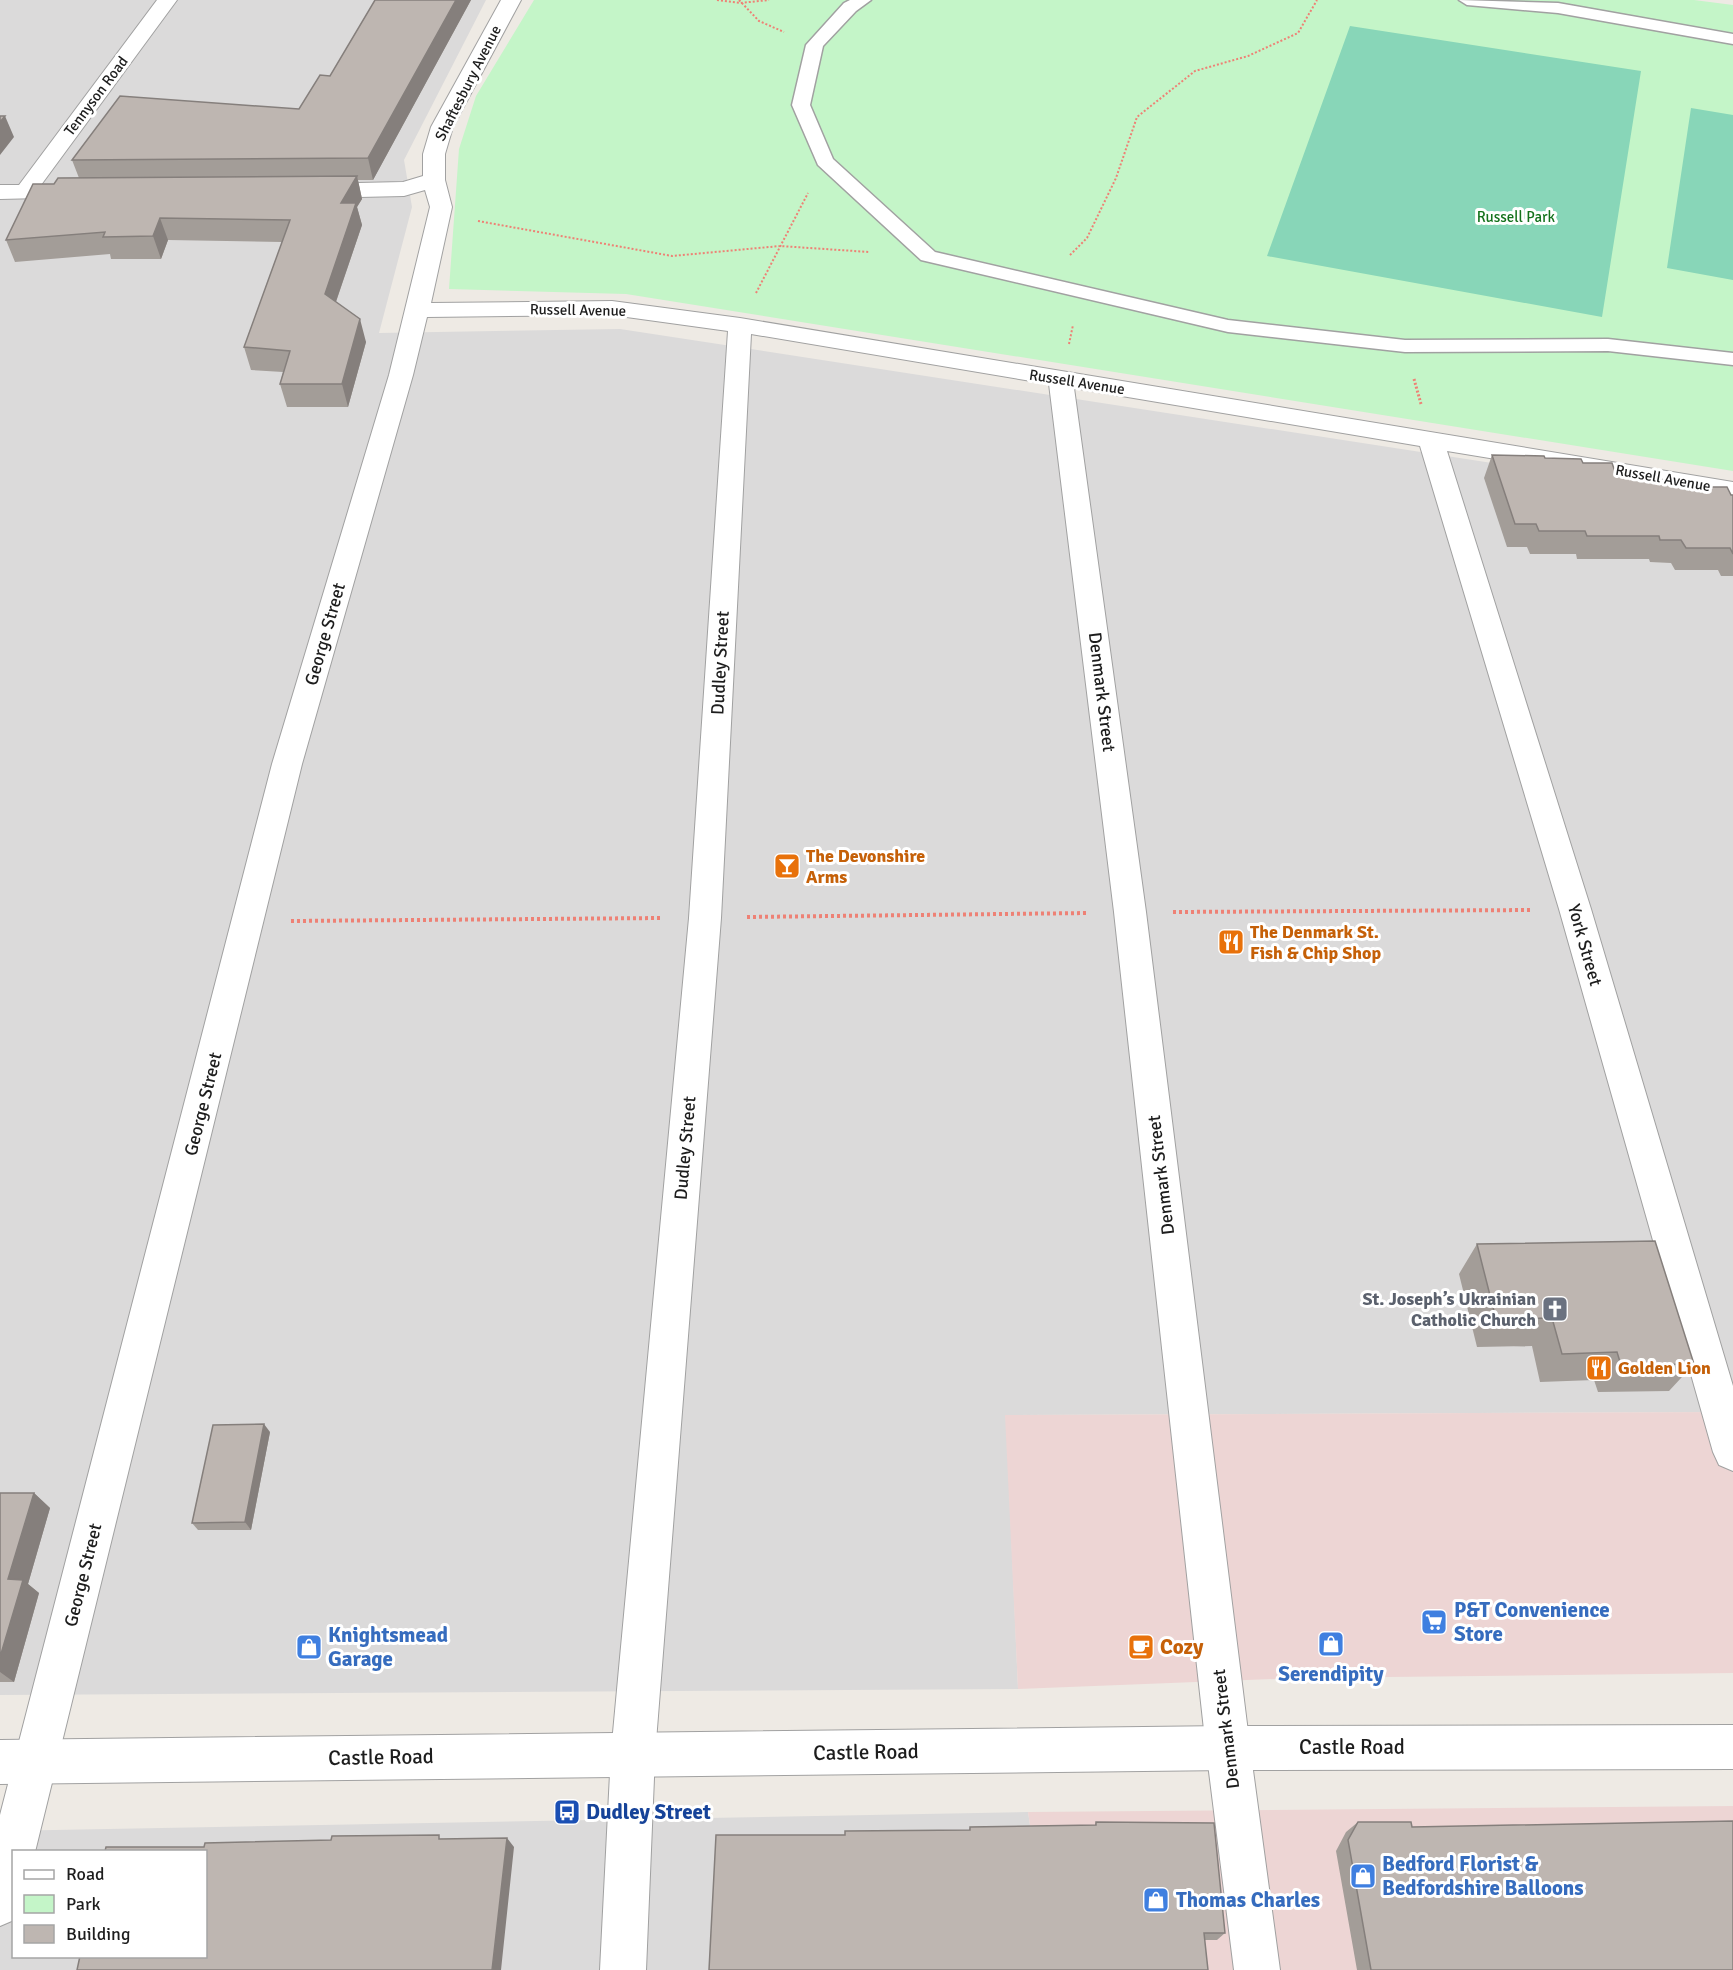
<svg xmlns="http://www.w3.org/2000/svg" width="1733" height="1970" viewBox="0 0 1733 1970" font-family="Signika,sans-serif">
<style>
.residential{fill:#dbdada;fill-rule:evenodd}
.commercial{fill:#edd5d4}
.park{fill:#c4f5c8}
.pitch{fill:#88d6b8}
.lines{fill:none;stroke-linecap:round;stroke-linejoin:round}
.service-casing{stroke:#a1a1a1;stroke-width:3}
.minor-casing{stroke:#a1a1a1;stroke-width:2}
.tertiary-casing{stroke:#a1a1a1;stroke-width:2}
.path-far2{stroke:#ee8175;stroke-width:2;stroke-dasharray:2 2;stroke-linecap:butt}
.path-far1{stroke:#ee8175;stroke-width:3;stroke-dasharray:2 2;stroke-linecap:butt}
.path{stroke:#ee8175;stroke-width:4;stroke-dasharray:3 3;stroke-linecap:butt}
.service{fill:#fff;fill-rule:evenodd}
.minor{fill:#fff;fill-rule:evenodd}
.tertiary{fill:#fff;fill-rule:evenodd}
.wall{fill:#a39d98}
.shaded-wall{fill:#857f7c}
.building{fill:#beb6b1;stroke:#857f7c;stroke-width:1.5}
.labels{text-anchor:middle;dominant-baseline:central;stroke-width:6;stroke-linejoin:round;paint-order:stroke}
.far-street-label{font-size:15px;fill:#1d1d1d;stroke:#fff}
.far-park-label{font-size:15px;fill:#14721c;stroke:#fff}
.street-label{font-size:18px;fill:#1d1d1d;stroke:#fff}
.food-label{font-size:18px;font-weight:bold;fill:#c56008;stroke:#fff;text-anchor:start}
.worship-label{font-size:18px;font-weight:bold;fill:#5b616d;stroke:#fff;text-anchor:end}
.near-shop-label{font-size:21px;font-weight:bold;fill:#366cbe;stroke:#fff;text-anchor:start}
.near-food-label{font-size:21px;font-weight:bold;fill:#c56008;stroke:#fff;text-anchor:start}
.near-street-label{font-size:21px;fill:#1d1d1d;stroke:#fff}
.near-transit-label{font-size:21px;font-weight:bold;fill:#164399;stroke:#fff;text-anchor:start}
</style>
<rect width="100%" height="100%" fill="#eeeae4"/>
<path class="residential" d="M0,0H486L404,160L412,207L379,333L620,329L1733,500V1412L1006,1415L1018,1689L0,1695Z
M1028,1812L1052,1970H0V1831ZM14,1852H206V1956H14Z"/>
<path class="commercial" d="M1733,1412V1673L1299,1678L1018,1689L1005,1415Z
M1733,1806V1970H1052L1028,1812Z"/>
<path class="park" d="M534,0H1694L1733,5V471L626,294L449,289L459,149L476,96Z"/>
<path class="pitch" d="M1350,26L1641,71L1602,317L1267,256Z
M1691,108L1733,115V280L1667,268Z"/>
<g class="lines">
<defs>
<path id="service" d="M850,0H871L856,11L823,46L810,105L833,159L935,252L1228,320L1405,340L1608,339L1733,353V365L1608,351L1405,352L1228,332L921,260L818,165L792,105L806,45L844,3Z
M1459,0L1558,3L1733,34V44L1558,13L1467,5Z"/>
<path id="minor" d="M157,0H177L41,185L82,187L85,192L82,197L0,199V185H19Z
M501,0H521L453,127L445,154V180L452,207L431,303L612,301L740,318L1733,482V498L1447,451L1591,909L1733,1386V1471L1719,1465L1713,1452L1559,909L1420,446L1074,388L1146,912L1250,1748L1280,1970H1234L1206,1748L1114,912L1049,384L751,334L721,918L655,1754L646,1970H600L611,1754L689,918L728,331L612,315L427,317L413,375L302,764L35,1852H14V1920L0,1926V1815L272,764L389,375L430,207L425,190L404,196L314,198L306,196L303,191L306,186L314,184L403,182L423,176V154L431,127Z"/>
<path id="tertiary" d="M1733,1725V1769L1228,1770L0,1784V1740L1228,1726Z"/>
</defs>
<use href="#service" class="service-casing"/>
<use href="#minor" class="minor-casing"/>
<use href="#tertiary" class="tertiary-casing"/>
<path class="path-far2" d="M717,0L740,3L769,0
M739,0L759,21L784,32
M478,221L672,256L780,246L869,252
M1070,255L1087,238L1116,178L1137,117L1195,71L1248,56L1298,33L1317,0
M756,293L808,193
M1069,344L1073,325"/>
<path class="path-far1" d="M1414,379L1421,404"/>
<path class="path" d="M1173,912L1532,910
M747,917L1088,913
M291,921L662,918"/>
<use href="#service" class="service"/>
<use href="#minor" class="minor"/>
<use href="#tertiary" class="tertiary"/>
</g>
<path class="wall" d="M375,0H471L373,180H358L362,199L357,207L362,225L336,302L366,342L348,407H287L280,384L283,372L251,370L244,347L282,242L168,240L161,259H111L110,254L15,262L6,240L54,184L79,178L72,160L299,109L330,76Z
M1492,455L1545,458L1583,463L1617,477L1690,487L1733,495V576H1721L1718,570H1675L1671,563L1650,562L1649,559H1577L1576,554H1530L1527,547H1507L1484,478Z
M1477,1244L1694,1364L1669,1391L1598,1392L1594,1380L1540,1382L1532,1346L1477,1347L1459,1274Z
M270,1432L251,1530H198L192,1523Z
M0,1493H34L50,1508L28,1584L39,1593L14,1682H0Z
M1096,1822L1225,1933L1217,1940H1205L845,1835L969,1830L970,1827L1095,1825Z
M1358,1822L1412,1827L1733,1970H1357L1336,1851L1346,1832Z"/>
<path class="shaded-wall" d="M456,0H471L373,180L368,158Z
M5,116L14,137L0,155V122Z
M357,176L362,199L357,207L362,225L331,316L325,294L341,203Z
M160,218L168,240L161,259L153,236Z
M360,319L366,342L348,407L342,384Z
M264,1424L270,1432L251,1530L245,1522Z
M34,1493L50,1508L28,1584L39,1593L14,1682L0,1672V1657L8,1579Z
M507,1838L514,1847L501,1970H492Z"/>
<path class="building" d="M375,0H456L368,158L72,160L120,96L299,109L320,75L330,76Z
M0,116H5L0,122Z
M357,176L341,203H356L325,294L360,319L342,384H280L290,351L244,347L290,220L160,218L153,236L103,237L105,232L6,240L33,184H54L58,178Z
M1492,455L1544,456L1545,458L1581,459L1583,463H1612L1617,477L1687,481L1690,487H1727L1731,495H1733V554L1730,548H1686L1681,540H1660L1659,536H1587L1585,531H1539L1536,524H1515Z
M1655,1241L1694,1364L1621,1365L1617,1352L1562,1354L1552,1318L1496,1319L1477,1244Z
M264,1424L245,1522L192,1523L213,1425Z
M0,1493H34L8,1579L23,1580L0,1657Z
M1733,1821V1970H1371L1348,1840L1358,1822H1411L1412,1827Z
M1096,1822L1214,1823L1225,1933H1204L1208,1970H709L716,1835H845V1831L970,1830V1827L1096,1825Z
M439,1835V1839L507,1838L492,1970H77L80,1956H206V1851H105L106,1847H204L205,1843L331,1840L332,1836Z"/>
<defs>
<symbol id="bar-square" viewBox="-11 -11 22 22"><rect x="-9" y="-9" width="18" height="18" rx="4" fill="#e8710a" stroke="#fff"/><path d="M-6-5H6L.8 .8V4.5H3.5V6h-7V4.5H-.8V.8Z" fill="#fff"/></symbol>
<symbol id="restaurant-square" viewBox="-11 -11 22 22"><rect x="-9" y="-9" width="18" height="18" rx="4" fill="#e8710a" stroke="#fff"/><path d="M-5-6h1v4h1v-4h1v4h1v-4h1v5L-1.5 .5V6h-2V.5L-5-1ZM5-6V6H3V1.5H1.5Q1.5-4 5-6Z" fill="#fff"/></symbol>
<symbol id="church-square" viewBox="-11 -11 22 22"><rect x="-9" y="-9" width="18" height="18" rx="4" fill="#6b7280" stroke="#fff"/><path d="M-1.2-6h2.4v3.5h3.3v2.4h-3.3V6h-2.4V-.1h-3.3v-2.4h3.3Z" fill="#fff"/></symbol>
<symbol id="supermarket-square" viewBox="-11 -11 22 22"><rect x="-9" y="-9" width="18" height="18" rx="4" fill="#3f7fe0" stroke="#fff"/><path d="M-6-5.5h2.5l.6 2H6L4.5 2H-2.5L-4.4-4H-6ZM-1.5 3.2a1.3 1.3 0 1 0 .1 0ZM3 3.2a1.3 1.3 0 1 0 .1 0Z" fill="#fff"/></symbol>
<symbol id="shop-square" viewBox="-11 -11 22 22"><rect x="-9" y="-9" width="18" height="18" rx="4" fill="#3f7fe0" stroke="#fff"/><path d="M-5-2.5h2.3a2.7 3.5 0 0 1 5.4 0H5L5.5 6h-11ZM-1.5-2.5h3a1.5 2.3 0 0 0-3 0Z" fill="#fff"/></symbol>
<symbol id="cafe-square" viewBox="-11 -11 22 22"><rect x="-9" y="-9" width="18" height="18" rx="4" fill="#e8710a" stroke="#fff"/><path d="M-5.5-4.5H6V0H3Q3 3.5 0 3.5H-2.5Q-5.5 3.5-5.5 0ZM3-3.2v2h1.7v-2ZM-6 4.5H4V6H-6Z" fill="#fff"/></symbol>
<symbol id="bus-square" viewBox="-11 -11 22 22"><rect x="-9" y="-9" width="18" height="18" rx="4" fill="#1a4fb4" stroke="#fff"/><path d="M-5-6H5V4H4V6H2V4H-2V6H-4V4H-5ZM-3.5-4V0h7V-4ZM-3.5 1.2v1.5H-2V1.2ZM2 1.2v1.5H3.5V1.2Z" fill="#fff"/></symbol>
</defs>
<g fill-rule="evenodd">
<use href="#bar-square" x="772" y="851" width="30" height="30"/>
<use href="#restaurant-square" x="1216" y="927" width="30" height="30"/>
<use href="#church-square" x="1540" y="1294" width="30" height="30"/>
<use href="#restaurant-square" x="1584" y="1353" width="30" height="30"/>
<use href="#supermarket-square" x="1419" y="1607" width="30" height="30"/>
<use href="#shop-square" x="1316" y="1629" width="30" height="30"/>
<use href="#shop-square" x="294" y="1632" width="30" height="30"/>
<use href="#cafe-square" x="1126" y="1632" width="30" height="30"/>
<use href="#bus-square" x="552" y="1797" width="30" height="30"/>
<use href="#shop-square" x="1348" y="1861" width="30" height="30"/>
<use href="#shop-square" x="1141" y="1885" width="30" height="30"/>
</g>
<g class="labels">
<g class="far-street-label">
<text transform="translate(468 83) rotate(-63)">Shaftesbury Avenue</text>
<text transform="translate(96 96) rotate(-53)">Tennyson Road</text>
<text transform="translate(578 310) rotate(1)">Russell Avenue</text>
<text transform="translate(1077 382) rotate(9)">Russell Avenue</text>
<text transform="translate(1663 478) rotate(10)">Russell Avenue</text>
</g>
<g class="far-park-label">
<text x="1516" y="217">Russell Park</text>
</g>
<g class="street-label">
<text transform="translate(325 634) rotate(-74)">George Street</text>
<text transform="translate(720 663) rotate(-87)">Dudley Street</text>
<text transform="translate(1102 692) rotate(83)">Denmark Street</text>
<text transform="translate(1585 945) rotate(74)">York Street</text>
<text transform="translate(203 1104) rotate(-76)">George Street</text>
<text transform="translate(685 1148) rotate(-85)">Dudley Street</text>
<text transform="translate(1161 1175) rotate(-97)">Denmark Street</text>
<text transform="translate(83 1575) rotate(-76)">George Street</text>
<text transform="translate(1226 1729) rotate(-97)">Denmark Street</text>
</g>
<g class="food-label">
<text x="806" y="856">The Devonshire<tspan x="806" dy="21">Arms</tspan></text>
<text x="1250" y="932">The Denmark St.<tspan x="1250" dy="21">Fish &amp; Chip Shop</tspan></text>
<text x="1618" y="1368">Golden Lion</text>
</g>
<g class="worship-label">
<text x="1536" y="1299">St. Joseph’s Ukrainian<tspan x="1536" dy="21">Catholic Church</tspan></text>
</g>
<g class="near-shop-label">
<text x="1454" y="1610">P&amp;T Convenience<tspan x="1454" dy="24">Store</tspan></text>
<text x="328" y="1635">Knightsmead<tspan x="328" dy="24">Garage</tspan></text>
<text x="1331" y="1674" text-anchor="middle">Serendipity</text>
<text x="1382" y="1864">Bedford Florist &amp;<tspan x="1382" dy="24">Bedfordshire Balloons</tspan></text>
<text x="1176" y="1900">Thomas Charles</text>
</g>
<g class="near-food-label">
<text x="1160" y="1647">Cozy</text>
</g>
<g class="near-street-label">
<text x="1352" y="1747">Castle Road</text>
<text transform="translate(866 1752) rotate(-1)">Castle Road</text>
<text transform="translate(381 1757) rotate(-1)">Castle Road</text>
</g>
<g class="near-transit-label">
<text x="586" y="1812">Dudley Street</text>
</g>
</g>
<rect x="12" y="1850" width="195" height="108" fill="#ffffff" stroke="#a5a5a5" stroke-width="1.5"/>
<rect x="24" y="1870" width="30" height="9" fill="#ffffff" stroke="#a5a5a5" stroke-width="1.5"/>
<text x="66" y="1880" font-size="18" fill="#1d1d1d">Road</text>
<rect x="24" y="1895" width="30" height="18" fill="#c4f5c8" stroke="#a5a5a5" stroke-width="1.5"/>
<text x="66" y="1910" font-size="18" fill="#1d1d1d">Park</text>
<rect x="24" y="1925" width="30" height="18" fill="#beb6b1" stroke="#a5a5a5" stroke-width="1.5"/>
<text x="66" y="1940" font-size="18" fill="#1d1d1d">Building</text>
</svg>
